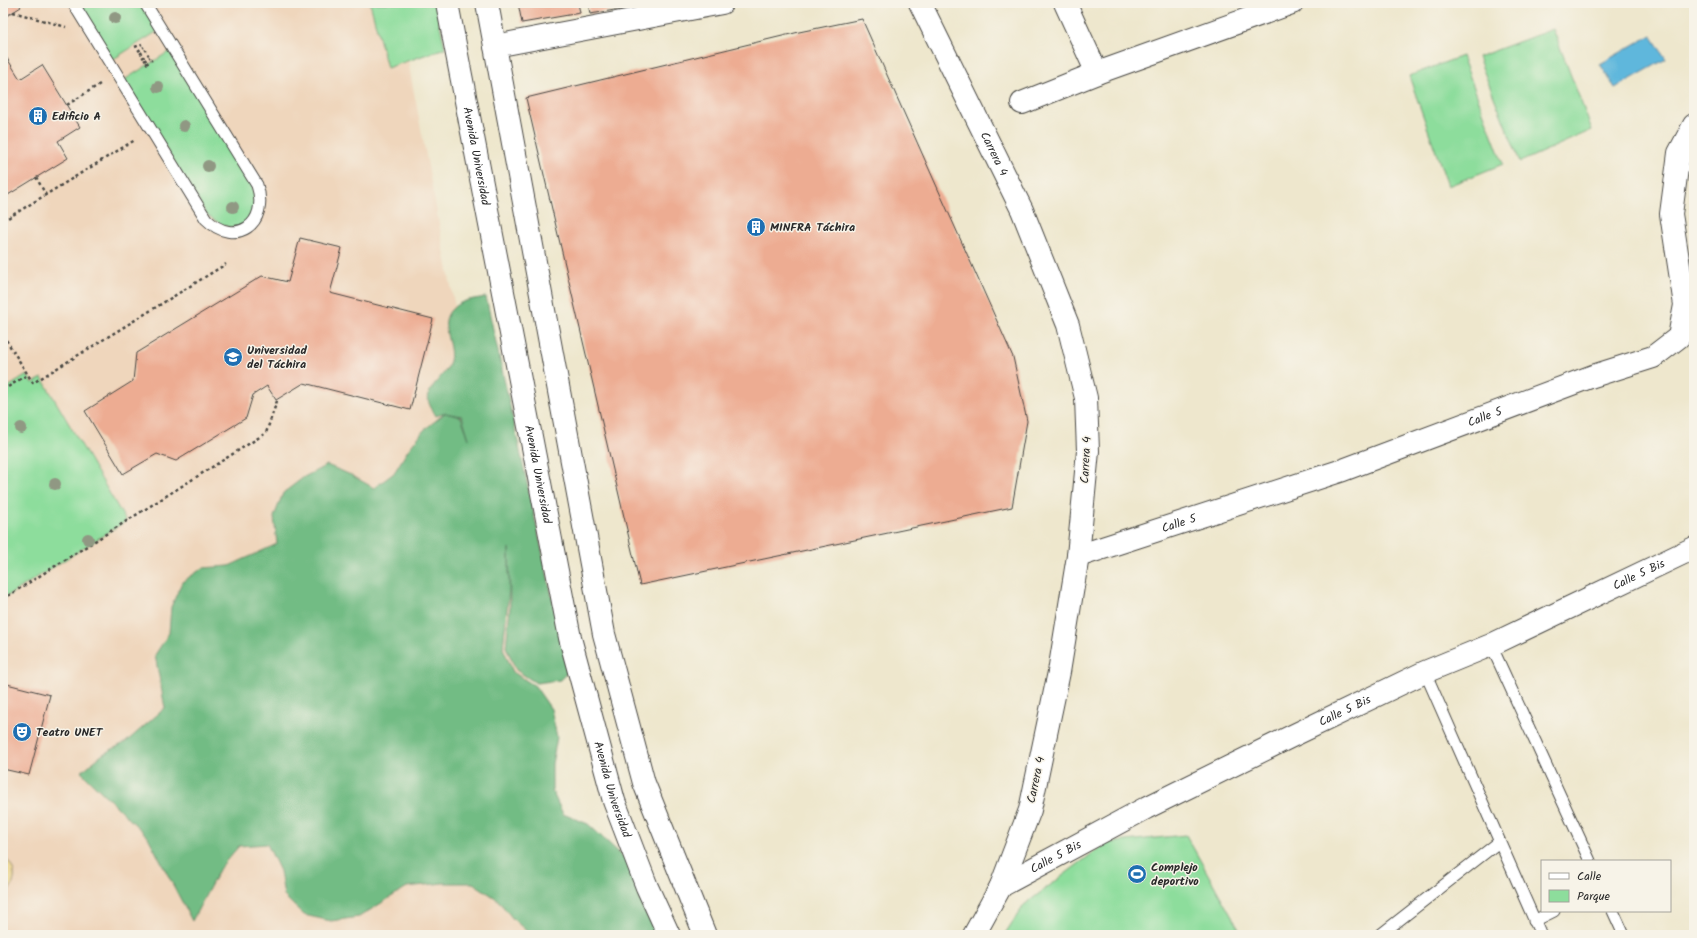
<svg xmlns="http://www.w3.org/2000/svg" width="1697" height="938" viewBox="0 0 1697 938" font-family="Kalam,sans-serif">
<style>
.built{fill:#efd6bc}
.green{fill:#8ddd9c;stroke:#5c8464}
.forest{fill:#72bc84;stroke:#4e7458}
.sand{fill:#eeda9e;stroke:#8c8264}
.water{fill:#5fb7dc;stroke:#457184}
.building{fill:#edac92}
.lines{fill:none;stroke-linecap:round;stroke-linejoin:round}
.service-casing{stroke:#484743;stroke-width:13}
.minor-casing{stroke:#484743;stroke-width:24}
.tertiary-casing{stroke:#484743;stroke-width:24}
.path{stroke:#484743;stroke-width:2.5;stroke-dasharray:3 3;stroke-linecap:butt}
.service{stroke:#fff;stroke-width:11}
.minor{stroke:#fff;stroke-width:22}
.tertiary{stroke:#fff;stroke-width:22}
.tree{fill:#909883}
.labels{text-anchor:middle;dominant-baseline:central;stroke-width:3;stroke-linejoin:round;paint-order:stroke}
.poi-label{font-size:12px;font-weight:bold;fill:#2b2b2b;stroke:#f7f3e8;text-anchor:start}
.street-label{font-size:12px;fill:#2b2b2b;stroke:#f7f3e8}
</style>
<rect width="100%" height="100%" fill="#f7f3e8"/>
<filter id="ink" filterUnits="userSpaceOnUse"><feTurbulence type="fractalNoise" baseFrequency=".025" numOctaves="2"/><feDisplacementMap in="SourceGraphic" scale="8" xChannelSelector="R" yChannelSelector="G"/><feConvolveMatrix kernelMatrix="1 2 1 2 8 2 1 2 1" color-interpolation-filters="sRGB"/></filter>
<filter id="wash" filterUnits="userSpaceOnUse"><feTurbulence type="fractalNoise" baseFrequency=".012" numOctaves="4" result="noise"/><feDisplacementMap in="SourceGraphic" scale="16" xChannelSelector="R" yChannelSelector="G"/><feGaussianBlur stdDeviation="0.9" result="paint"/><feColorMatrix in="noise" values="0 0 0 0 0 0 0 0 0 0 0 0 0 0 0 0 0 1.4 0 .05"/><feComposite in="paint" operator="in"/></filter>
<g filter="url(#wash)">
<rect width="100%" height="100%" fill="#eee7cd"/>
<path class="built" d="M3,3H397L524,670L559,823L611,935H3Z"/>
<path class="green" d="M77,3H140L158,31L112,60Z
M370,3H435L445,48L387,68Z
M1553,29L1592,130L1520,162L1478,57Z
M170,51L253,186L256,207C253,212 250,219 246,223C234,236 216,221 206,214L124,80Z
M1462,56L1503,164L1448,186L1409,76Z
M27,375L33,383L42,378L126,521L3,599V390Z
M1186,835L1242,935H1004L1024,905L1106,843Z"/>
<path class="forest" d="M486,297L563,646L567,673L560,680L536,683L516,670L506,647L510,607L509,548V591L503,648L513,672L535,686L551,709L557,737L552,764V791L563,814L588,824L626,859L662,935H531L513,919L497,899L473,883H443L407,887L359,917L331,921L304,915L284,896L280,871L267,844L239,846L220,868L192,921L148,837L81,772L103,754L126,742L165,708L155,655L169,633L171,607L182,582L203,568L229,566L277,544L274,517L283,493L304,477L327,465L351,475L374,488L394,473L408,450L424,430L445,413L461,417L469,439L462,416L445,413L436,416C434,412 430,407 429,403C424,387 447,376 450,361C454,343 437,324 452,309C460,300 475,299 486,297Z"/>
<path class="sand" d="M3,857C18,866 18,886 3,895Z"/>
<path class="water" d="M1651,35L1666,59L1615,88L1600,64Z"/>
<g id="blocks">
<path class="building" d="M3,3H18L21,7L3,18Z
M518,3H578L580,13L522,23Z
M588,3H626L627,8L590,14Z
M862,19L1013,357L1027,421L1012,507L640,585L526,98L799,32Z
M3,52L20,79L42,65L80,127L58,141L68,158L3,198Z
M300,238L342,248L330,293L433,319L410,410L304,383L276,400L267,386L253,395L246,418L176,461L157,454L123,474L85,411L133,381L136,353L262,276L288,282Z
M3,683L50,695L29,775L3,769Z"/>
</g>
</g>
<g filter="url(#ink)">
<use href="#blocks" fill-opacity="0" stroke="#484743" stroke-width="1"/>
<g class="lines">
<defs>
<path id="service" d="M73,3L206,219C235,248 270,224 257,185L145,3
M1491,645L1590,861
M1425,672L1541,935
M1613,911L1624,935
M1534,921L1554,911
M1380,935L1499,842"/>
<g id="minor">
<path id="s1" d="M920,3L1022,210L1068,325L1086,398L1088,451L1078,556L1059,672L1030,810L1001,886L974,935"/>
<path d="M1065,3L1097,73"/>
<path d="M495,46L722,3"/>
<path d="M1022,103L1097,73L1292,3"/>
<path id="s2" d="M1078,556L1343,470L1593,376L1653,357L1679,337L1685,305L1671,214L1679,153L1694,125"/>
<path id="s3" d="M1001,886L1146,808L1292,736L1425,672L1491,645L1694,548"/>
</g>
<g id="tertiary">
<path id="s4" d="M447,3L570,638L614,801L647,887L669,935"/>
<path d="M487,3L604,634L644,783L705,935"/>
</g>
</defs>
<use href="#service" class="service-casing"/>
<use href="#minor" class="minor-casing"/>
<use href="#tertiary" class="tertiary-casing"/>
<path class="path" d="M13,12L66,27
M135,47L142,44
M138,51L144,47
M140,54L146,50
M142,58L149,54
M144,61L150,57
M146,64L152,60
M67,105L100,84
M36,177L46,195
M3,221L135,140
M3,335L33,383L226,264
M3,390L27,375
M3,599L266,433L278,398"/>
<use href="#service" class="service"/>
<use href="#minor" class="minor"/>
<use href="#tertiary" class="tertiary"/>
</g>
<g class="tree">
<circle cx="115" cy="18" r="6"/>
<circle cx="158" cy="87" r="6"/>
<circle cx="184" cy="126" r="6"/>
<circle cx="208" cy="166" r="6"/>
<circle cx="233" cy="207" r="6"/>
<circle cx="21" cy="428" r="6"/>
<circle cx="55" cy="484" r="6"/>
<circle cx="88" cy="539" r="6"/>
</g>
</g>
<defs>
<symbol id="building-disc" viewBox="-11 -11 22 22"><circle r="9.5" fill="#1f6fb2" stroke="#f7f3e8"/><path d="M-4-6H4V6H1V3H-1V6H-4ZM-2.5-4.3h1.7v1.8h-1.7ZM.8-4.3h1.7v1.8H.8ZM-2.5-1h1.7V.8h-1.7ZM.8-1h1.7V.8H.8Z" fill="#fff"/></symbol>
<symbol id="university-disc" viewBox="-11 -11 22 22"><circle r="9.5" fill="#1f6fb2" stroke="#f7f3e8"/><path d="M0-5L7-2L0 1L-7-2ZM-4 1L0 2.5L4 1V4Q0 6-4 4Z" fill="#fff"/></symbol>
<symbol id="theatre-disc" viewBox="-11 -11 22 22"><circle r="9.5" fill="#1f6fb2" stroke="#f7f3e8"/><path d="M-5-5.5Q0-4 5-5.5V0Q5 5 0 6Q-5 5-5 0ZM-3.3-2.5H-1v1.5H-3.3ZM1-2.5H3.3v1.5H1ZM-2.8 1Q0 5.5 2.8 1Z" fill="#fff"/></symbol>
<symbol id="stadium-disc" viewBox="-11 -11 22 22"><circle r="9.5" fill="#1f6fb2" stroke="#f7f3e8"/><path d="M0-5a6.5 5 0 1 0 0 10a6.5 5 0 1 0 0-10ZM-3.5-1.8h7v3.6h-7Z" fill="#fff"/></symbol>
</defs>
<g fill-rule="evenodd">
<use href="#building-disc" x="27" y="105" width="22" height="22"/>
<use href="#building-disc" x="745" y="216" width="22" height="22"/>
<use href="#university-disc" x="222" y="346" width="22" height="22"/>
<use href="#theatre-disc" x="11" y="721" width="22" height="22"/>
<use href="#stadium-disc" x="1126" y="863" width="22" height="22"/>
</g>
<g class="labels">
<g class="poi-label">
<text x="52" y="116">Edificio A</text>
<text x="770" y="227">MINFRA Táchira</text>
<text x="247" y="350">Universidad<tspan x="247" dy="14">del Táchira</tspan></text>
<text x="36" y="732">Teatro UNET</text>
<text x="1151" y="867">Complejo<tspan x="1151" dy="14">deportivo</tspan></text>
</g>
<g class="street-label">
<text stroke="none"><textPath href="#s1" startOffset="168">Carrera 4</textPath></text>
<text stroke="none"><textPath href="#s4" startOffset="156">Avenida Universidad</textPath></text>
<text stroke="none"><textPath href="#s2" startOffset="430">Calle 5</textPath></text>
<text transform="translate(1086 460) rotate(-87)">Carrera 4</text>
<text stroke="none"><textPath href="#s4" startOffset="480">Avenida Universidad</textPath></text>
<text stroke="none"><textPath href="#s2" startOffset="106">Calle 5</textPath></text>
<text stroke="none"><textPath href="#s3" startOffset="710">Calle 5 Bis</textPath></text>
<text stroke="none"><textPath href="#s3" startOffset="386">Calle 5 Bis</textPath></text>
<text transform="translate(1036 780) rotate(-78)">Carrera 4</text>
<text stroke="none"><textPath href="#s4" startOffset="804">Avenida Universidad</textPath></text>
<text stroke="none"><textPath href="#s3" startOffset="62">Calle 5 Bis</textPath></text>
</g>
</g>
<rect width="1697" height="938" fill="none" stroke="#f7f3e8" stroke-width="16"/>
<rect x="1541" y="860" width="130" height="52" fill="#f7f3e8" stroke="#a5a39c"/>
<rect x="1549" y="873" width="20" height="6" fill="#ffffff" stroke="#a5a39c"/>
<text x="1577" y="880" font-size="12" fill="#2b2b2b">Calle</text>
<rect x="1549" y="890" width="20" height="12" fill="#8ddd9c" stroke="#a5a39c"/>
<text x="1577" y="900" font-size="12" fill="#2b2b2b">Parque</text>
</svg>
